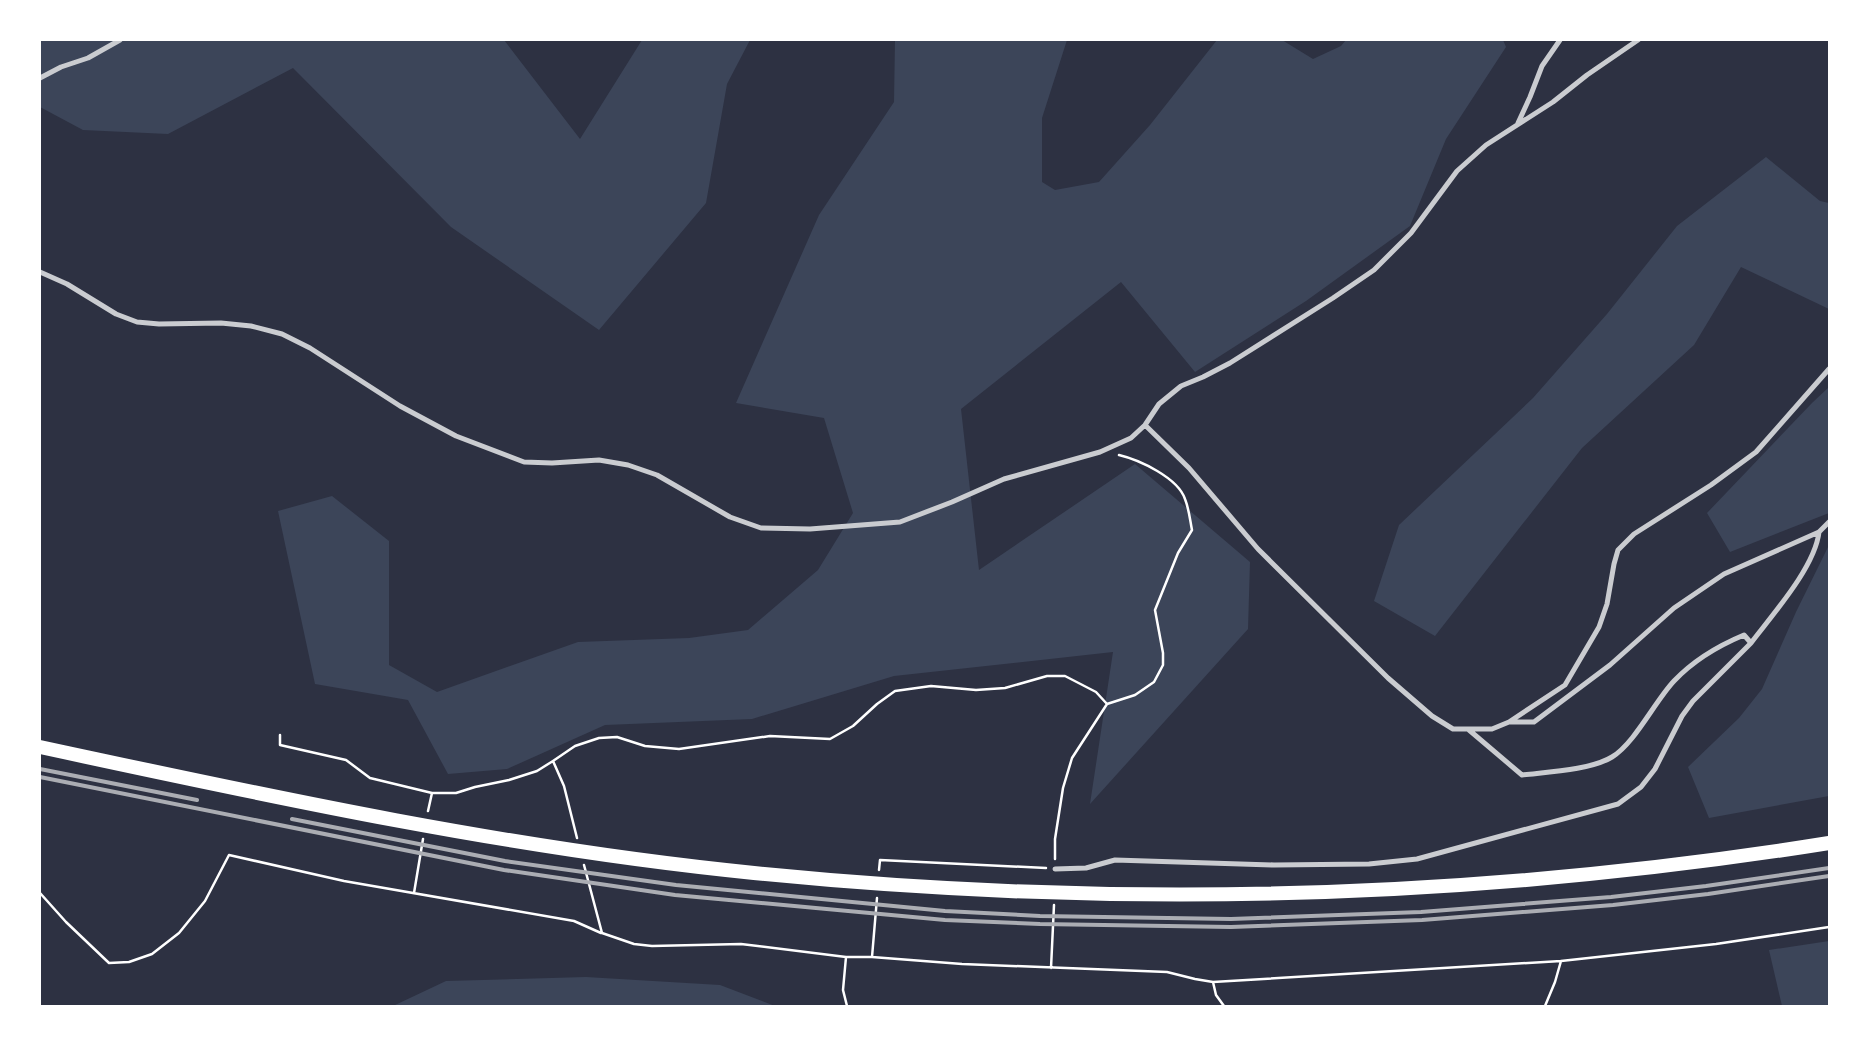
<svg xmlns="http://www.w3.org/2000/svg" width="1869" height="1046" viewBox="0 0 1869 1046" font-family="Karla,sans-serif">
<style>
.green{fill:#3c4559}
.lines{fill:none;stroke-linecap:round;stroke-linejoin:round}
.path{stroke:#fff;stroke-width:2.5}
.minor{stroke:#caccd0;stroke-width:5}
.trunk{stroke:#fff;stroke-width:14}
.rail{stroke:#abadb3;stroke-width:4}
</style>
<rect width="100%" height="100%" fill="#2d3142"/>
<path class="green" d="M40,40H504L580,139L642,40H750L727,84L706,203L599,330L451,227L293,68L168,134L83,130L40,107Z
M895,40H1067L1042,118V182L1055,190L1099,182L1150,125L1217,40H1282L1313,59L1341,46L1346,40H1503L1506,47L1446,139L1410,226L1306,301L1195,372L1121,282L961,409L979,570L1135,464L1250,562L1248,629L1090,804L1113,652L894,676L752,719L605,725L507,769L448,774L408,700L315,684L278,511L332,496L389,541V665L437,692L578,642L689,638L748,630L818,570L853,513L824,418L736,403L819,215L894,102Z
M1766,157L1820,201L1829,203V309L1741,267L1694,345L1582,448L1435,636L1374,601L1399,525L1533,398L1607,314L1677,226Z
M1829,387V513L1730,552L1707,513L1812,403Z
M1829,545V796L1709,818L1688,767L1739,718L1762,689L1796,612Z
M1829,941V1006H1782L1769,950Z
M586,977L720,985L775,1006H393L446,981Z"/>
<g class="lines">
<path class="path" d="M280,735V745L346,760L370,778L432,793H456L475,787L509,780L537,771L553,761
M428,811L432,793
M577,838L564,786L553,761L575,746L599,738L617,737L645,746L679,749L770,736L830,739L853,726L877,704L895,691L931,686L976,690L1005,688L1047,676H1065L1096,692L1107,704
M1055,859V839L1063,788L1072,758L1107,704L1135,695L1154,682L1163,665V653L1155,610L1178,553L1192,530C1190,520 1189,509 1185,499C1178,478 1140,460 1119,455
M584,865L602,933L634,944L652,946L741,944L846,957H872L962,964L1167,972L1195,979L1213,982L1561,961L1716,944L1829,927
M879,870L880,860L1046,868
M40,893L66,922L109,963L129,962L152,954L179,933L205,901L229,855L344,881L574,921L601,933
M414,893L423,839
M846,957L843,990L847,1006
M872,957L877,898
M1051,968L1054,905
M1213,982L1216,995L1224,1006
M1545,1006L1555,982L1561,961"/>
<path class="minor" d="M40,78L61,67L88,58L120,40
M1518,123L1530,97L1542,66L1560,40
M40,272L67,284L116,314L137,322L159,324L221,323L251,326L282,334L310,348L400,406L456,436L524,462L552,463L599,460L628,465L657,475L730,517L761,528L810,529L900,522L952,502L1004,479L1100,452L1131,438L1145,425L1159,404L1181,386L1203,377L1230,363L1333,298L1374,270L1411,233L1457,171L1486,145L1553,102L1587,75L1638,40
M1145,425L1189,468L1258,549L1388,678L1432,716L1453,729H1492L1509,722L1565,685L1599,627L1607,604L1614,564L1618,550L1634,534L1711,485L1756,452L1829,369
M1751,643C1773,614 1815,567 1819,532
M1511,722H1534L1610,665L1674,608L1724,574L1819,532L1829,522
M1055,869L1086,868L1115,860L1274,865L1369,864L1417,859L1618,804L1641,787L1655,769L1682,716L1693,701L1751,643L1744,635C1720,645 1693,661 1674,681C1655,701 1635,743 1612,757C1591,770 1547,772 1522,775L1469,730"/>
<path class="trunk" d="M40,747C276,798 513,849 754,873C1112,909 1473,900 1829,843"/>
<path class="rail" d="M40,769L197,800
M40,777L504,870L675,895L945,920L1040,924L1231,927L1422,920L1613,905L1708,894L1829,876
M292,819L505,861L676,885L945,911L1040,916L1231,919L1421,912L1611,897L1706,886L1829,868"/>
</g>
<rect width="1869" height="1046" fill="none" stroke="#ffffff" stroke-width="82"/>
</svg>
